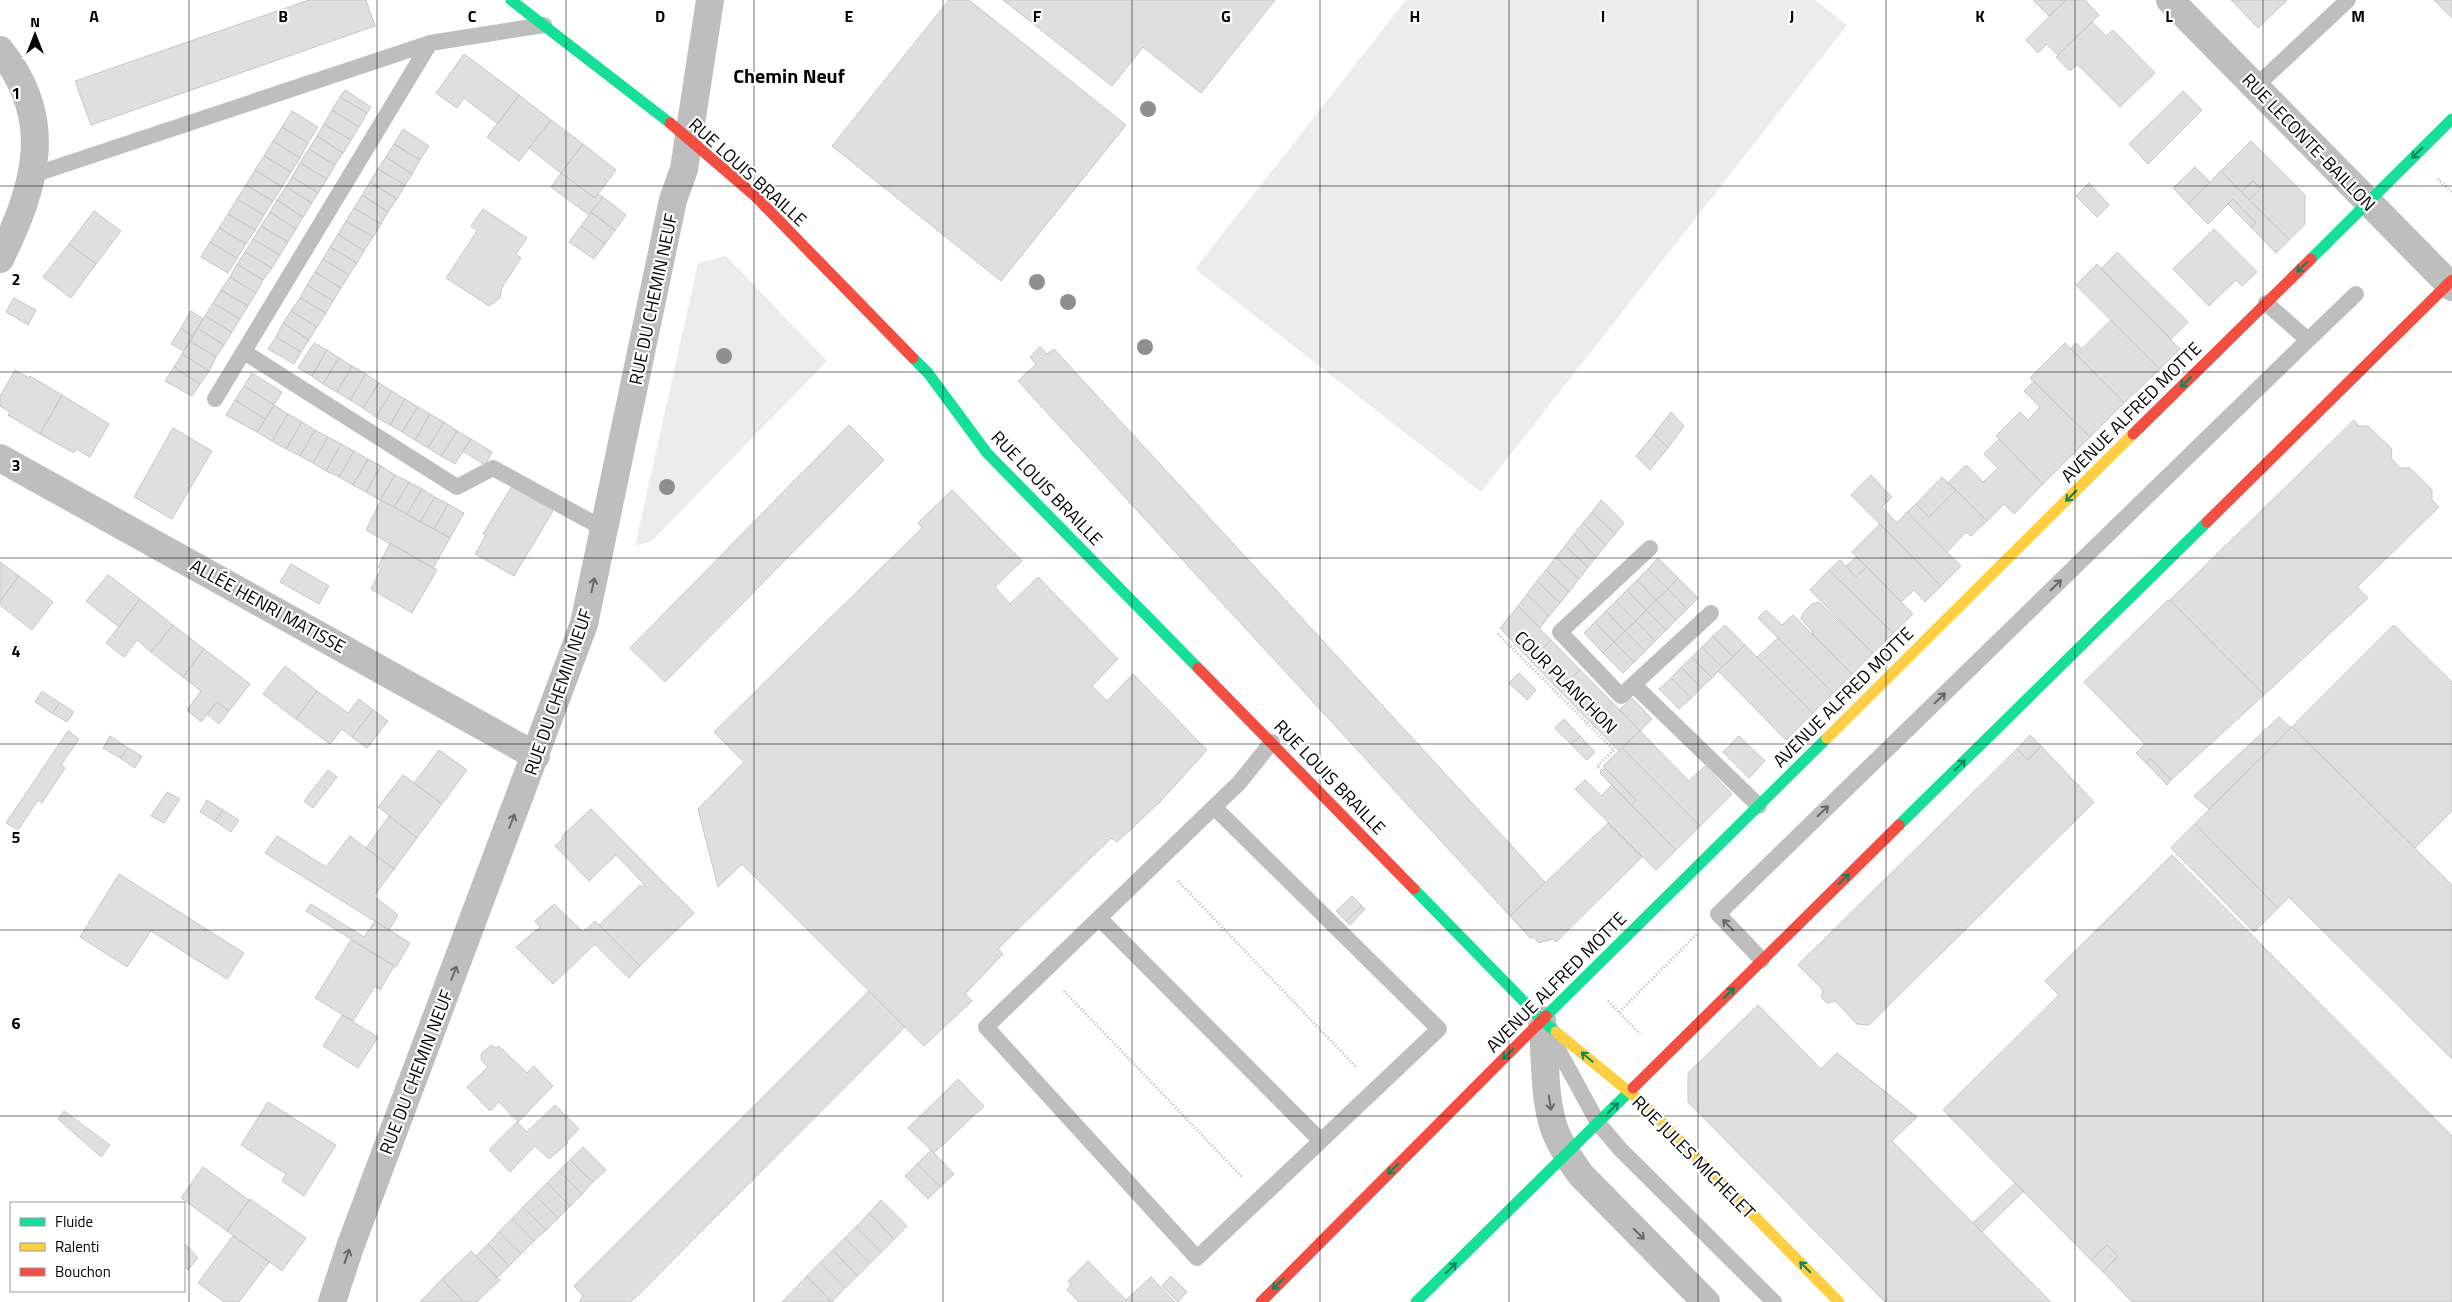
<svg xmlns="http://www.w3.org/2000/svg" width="2452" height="1302" viewBox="0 0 2452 1302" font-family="'Titillium Web',sans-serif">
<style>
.green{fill:#ececec}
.building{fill:#dfdfdf;stroke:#c7c7c7}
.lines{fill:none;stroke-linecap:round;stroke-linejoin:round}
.path{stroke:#b9b9b9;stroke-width:3;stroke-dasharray:1 2.5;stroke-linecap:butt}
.lane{stroke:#bebebe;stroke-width:16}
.street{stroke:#bebebe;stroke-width:28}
.fast{stroke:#16e098;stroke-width:11}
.slow{stroke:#ffcf43;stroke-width:11}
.jam{stroke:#f24e42;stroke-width:11}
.tree{fill:#8f8f8f}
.oneway{stroke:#0d865b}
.oneway2{stroke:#686868}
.grid{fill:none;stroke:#000;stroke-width:1;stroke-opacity:0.55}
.labels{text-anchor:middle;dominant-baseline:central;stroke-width:4.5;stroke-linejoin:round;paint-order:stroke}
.street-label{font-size:18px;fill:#000;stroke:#fff}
.quarter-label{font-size:20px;font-weight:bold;fill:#000;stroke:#fff}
.grid-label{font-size:16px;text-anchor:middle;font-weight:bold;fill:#000;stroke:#fff;stroke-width:4.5;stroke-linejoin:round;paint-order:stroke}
</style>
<rect width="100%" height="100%" fill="#fff"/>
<path class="green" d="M1406,0H1815L1847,25L1481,492L1195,269Z
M726,256L827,361L652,541L635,546L698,263Z"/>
<path class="building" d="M309,0H366L375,26L91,125L75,81Z
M949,0H969L1126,125L1001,281L832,146Z
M1003,0H1275L1201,93L1143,47L1112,86Z
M2033,0H2066L2049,16Z
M2066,0H2085L2099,15L2058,55L2047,44L2038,53L2026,40Z
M2231,0H2287L2258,28Z
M2434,0H2452V18Z
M2092,22L2106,36L2113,30L2155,73L2120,107L2077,64L2070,71L2056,57Z
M464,54L519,95L498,124L464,98L457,108L436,93Z
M345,90L371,107L367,113L340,97Z
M2183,91L2202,110L2148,164L2129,144Z
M519,95L551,120L519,161L487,137Z
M340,97L367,113L359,127L332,110Z
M332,110L359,127L351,140L324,124Z
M292,111L318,127L308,143L282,127Z
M551,120L583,144L561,173L529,148Z
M324,124L351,140L343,153L317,136Z
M282,127L308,143L300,158L273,141Z
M403,129L429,146L420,160L394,144Z
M317,136L343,153L335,165L309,149Z
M273,141L300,158L291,172L264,156Z
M2251,141L2305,195V224L2289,240L2249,200L2261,188L2253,181L2241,192L2221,171Z
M394,144L420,160L412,174L386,157Z
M583,144L616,170L595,198L561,173Z
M309,149L335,165L327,179L300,163Z
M264,156L291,172L282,187L255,170Z
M386,157L412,174L405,185L378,169Z
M300,163L327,179L318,193L292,177Z
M2195,167L2210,182L2188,204L2173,188Z
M378,169L405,185L397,199L370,182Z
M255,170L282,187L273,201L246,185Z
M2221,171L2289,240L2276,253L2251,227L2256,223L2233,199L2208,224L2188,204Z
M561,173L595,198L598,194L603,197L589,215L551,187Z
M292,177L318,193L312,203L286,187Z
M2253,181L2261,188L2249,200L2241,192Z
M370,182L397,199L388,212L362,195Z
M2089,183L2109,205L2097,217L2076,196Z
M246,185L273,201L264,215L237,199Z
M286,187L312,203L303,217L277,200Z
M362,195L388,212L381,224L354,208Z
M603,197L626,215L615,230L591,212Z
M237,199L264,215L255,230L228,214Z
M2233,199L2256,223L2251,227L2228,204Z
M277,200L303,217L296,229L270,212Z
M354,208L381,224L373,237L346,221Z
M483,209L527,238L516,254L521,258L502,287L500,298L489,306L446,278L477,231L471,226Z
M94,211L121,231L96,264L69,244Z
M270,212L296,229L288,242L261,226Z
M591,212L615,230L605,244L581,226Z
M228,214L255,230L246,244L219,228Z
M346,221L373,237L364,251L338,234Z
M261,226L288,242L280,255L253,239Z
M581,226L605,244L594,259L569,242Z
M219,228L246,244L237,258L210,242Z
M2214,229L2257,272L2242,286L2236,280L2209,306L2173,269Z
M338,234L364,251L357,263L330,247Z
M253,239L280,255L272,268L245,252Z
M210,242L237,258L228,273L201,257Z
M69,244L96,264L71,298L43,277Z
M330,247L357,263L349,275L323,259Z
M245,252L272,268L263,280L237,264Z
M2117,252L2188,322L2171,339L2101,269Z
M323,259L349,275L341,288L315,272Z
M237,264L263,280L256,293L230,277Z
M2097,264L2180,349L2160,369L2076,285Z
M315,272L341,288L333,301L307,285Z
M230,277L256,293L248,306L221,290Z
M307,285L333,301L326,313L300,298Z
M221,290L248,306L240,319L213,303Z
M14,298L36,310L28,325L6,312Z
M300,298L326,313L317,327L291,311Z
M213,303L240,319L232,332L205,316Z
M191,311L203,319L193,337L181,328Z
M291,311L317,327L309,340L283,323Z
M205,316L232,332L224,345L197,328Z
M2111,320L2160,369L2124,403L2071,349L2076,343L2082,349Z
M283,323L309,340L301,352L276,337Z
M181,328L193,337L184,351L171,344Z
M197,328L224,345L216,357L190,341Z
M276,337L301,352L294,364L268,349Z
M190,341L216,357L209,371L182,354Z
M314,343L327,350L312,376L298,368Z
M2065,343L2124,403L2090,437L2030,378Z
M1040,347L1047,354L1054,349L1545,882L1510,916L1018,381L1036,364L1030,357Z
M327,350L339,358L323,384L312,376Z
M182,354L209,371L200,384L174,367Z
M339,358L352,366L337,392L323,384Z
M352,366L366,374L350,400L337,392Z
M174,367L200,384L192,396L165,381Z
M15,370L29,378L30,376L62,395L40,434L8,415L10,412L0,406V396Z
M252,373L282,392L274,405L244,386Z
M366,374L379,383L363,408L350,400Z
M2034,381L2090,437L2043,484L1996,436L2020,412L2028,420L2040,407L2024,391Z
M379,383L392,391L376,417L363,408Z
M244,386L274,405L265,419L235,400Z
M392,391L405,399L390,425L376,417Z
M62,395L109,424L90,457L76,449L74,453L40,434Z
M405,399L418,407L402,432L390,425Z
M235,400L265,419L257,432L226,415Z
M274,405L288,414L272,441L257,432Z
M418,407L430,414L415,440L402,432Z
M1671,412L1684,426L1668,448L1654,434Z
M288,414L302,422L286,449L272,441Z
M430,414L444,422L428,448L415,440Z
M2354,420L2359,426H2368L2392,449L2391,458L2400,468H2410L2432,490V500L2439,507L2357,587L2368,598L2264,695L2170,600Z
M302,422L315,430L300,456L286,449Z
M444,422L457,431L441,456L428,448Z
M849,425L884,460L665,682L630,648Z
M173,428L212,451L172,519L134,497Z
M315,430L328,437L313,463L300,456Z
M457,431L471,439L455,464L441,456Z
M1654,434L1668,448L1650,470L1636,456Z
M328,437L341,444L326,471L313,463Z
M471,439L492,452L485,465L463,451Z
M1999,439L2043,484L2014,514L2004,504L1987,521L1948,483L1966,465L1983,482L1998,468L1984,454Z
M341,444L354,451L339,477L326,471Z
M354,451L368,459L353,485L339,477Z
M368,459L381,466L366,492L353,485Z
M381,466L395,475L380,500L366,492Z
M395,475L409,482L394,507L380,500Z
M1871,475L1892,497L1882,507L1897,523L1907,512L1961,566L1941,586L1851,495Z
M1942,477L1956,490L1929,517L1916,504Z
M409,482L422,489L407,514L394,507Z
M512,486L553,511L514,576L475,554L486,535L483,534Z
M422,489L435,497L420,522L407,514Z
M952,490L1022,561L995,587L1010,604L1038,577L1118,659L1092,686L1107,701L1133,674L1207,750L1160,802L1117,842L1111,838L998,949L1003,954L965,994L972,1001L924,1046L742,864L718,887L698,809L744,762L714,732L922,528L918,523Z
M1956,490L1987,521L1971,536L1966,532L1947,552L1907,512L1916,504L1929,517Z
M435,497L448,504L434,529L420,522Z
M381,500L450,538L433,568L366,530Z
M1601,500L1624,523L1615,534L1592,512Z
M448,504L464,513L450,538L434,529Z
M1592,512L1615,534L1606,545L1583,523Z
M1583,523L1606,545L1596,557L1574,534Z
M1880,524L1941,586L1925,602L1914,590L1901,602L1852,552Z
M1574,534L1596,557L1588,567L1565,546Z
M390,543L437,570L412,613L371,589L381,569L378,567Z
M1565,546L1588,567L1579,579L1556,557Z
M1556,557L1579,579L1569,592L1546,570Z
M1856,557L1867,567L1856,577L1846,566Z
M1658,558L1678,578L1668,589L1648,569Z
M1840,560L1856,577L1867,567L1913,614L1893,633L1829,570Z
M0,562L19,576L0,601Z
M291,564L329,586L319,604L280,582Z
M1648,569L1668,589L1656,600L1637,580Z
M1546,570L1569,592L1560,603L1537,581Z
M1829,570L1893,633L1873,653L1810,590Z
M108,575L140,599L119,627L86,601Z
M19,576L53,602L32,630L0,605V601Z
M1678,578L1698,598L1687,609L1668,589Z
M1637,580L1656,600L1646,610L1627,590Z
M1537,581L1560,603L1549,616L1527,594Z
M1668,589L1687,609L1676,620L1656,600Z
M1627,590L1646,610L1636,621L1616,601Z
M1527,594L1549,616L1540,628L1518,606Z
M140,599L173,625L151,652L137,640L124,657L106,643Z
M1656,600L1676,620L1666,630L1646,610Z
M2170,600L2264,695L2171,780L2150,758L2146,763L2136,753L2145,744L2084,682L2167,601Z
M1616,601L1636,621L1625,631L1606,611Z
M1819,602L1873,653L1852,674L1812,633L1813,632L1801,619L1803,613L1812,604Z
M1518,606L1551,640L1531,661L1500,628Z
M1646,610L1666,630L1655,641L1636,621Z
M1766,610L1782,625L1793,615L1852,674L1833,693L1758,618Z
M1606,611L1625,631L1614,642L1595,622Z
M1636,621L1655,641L1645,651L1625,631Z
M1595,622L1614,642L1603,653L1584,633Z
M173,625L204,649L183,677L151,652Z
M1725,625L1745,645L1733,657L1713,636Z
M2394,625L2452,682V811L2415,848L2292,727Z
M1625,631L1645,651L1634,662L1614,642Z
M1713,636L1733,657L1722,667L1702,647Z
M1778,638L1833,693L1813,713L1757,657Z
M1551,640L1580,670L1559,690L1531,661Z
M1614,642L1634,662L1623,673L1603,653Z
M1745,645L1813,713L1786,740L1718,671Z
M1702,647L1722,667L1712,678L1692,657Z
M204,649L250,684L229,711L217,702L201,722L187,710L201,691L183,677Z
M1692,657L1712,678L1701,688L1681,667Z
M285,666L317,691L296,719L263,694Z
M1681,667L1701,688L1691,698L1671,678Z
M1580,670L1613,703L1592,724L1559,690Z
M1519,673L1536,690L1527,700L1509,683Z
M1671,678L1691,698L1679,709L1659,689Z
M42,691L60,703L52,713L35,702Z
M317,691L348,713L359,699L373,710L352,737L342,729L330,744L296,719Z
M1632,698L1652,719L1640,731L1619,710Z
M217,702L229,711L219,724L207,714Z
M60,703L74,712L67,722L52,713Z
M1613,703L1640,731L1619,751L1592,724Z
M373,710L388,721L367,748L352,737Z
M2279,717L2291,728L2209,809L2194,796Z
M1564,719L1580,736L1571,744L1555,728Z
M2292,727L2452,885V1059L2289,897L2278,908L2195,824Z
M68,731L79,739L61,765L65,768L42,803L38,800L18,830L6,823Z
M1640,731L1689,781L1705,766L1732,794L1700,826L1622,748Z
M2030,735L2041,746L2028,760L2017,749Z
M110,736L128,748L120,758L103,748Z
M1580,736L1595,752L1587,760L1571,744Z
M1739,736L1765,761L1749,778L1723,752Z
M2041,746L2094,802L1869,1025L1857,1024L1835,1001L1827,1003L1821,997L1823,990L1798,965L2017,749L2028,760Z
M128,748L142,756L135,768L120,758Z
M1622,748L1700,826L1676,850L1631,805L1636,800L1603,766Z
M439,750L467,770L442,804L414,783Z
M2150,758L2171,780L2167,785L2146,763Z
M1605,768L1636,800L1631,805L1600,773Z
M328,770L337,777L313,808L304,801Z
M403,775L442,804L417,838L378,807Z
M1585,780L1601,796L1612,785L1676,850L1656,870L1575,789Z
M167,792L180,799L164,823L151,816Z
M207,800L223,810L215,821L200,812Z
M591,809L694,913L640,966L599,925L640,885L641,887L644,884L616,855L589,881L555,846L563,838L562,836Z
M223,810L239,820L231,832L215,821Z
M389,816L417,838L394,869L366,848Z
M1608,823L1642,857L1556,942L1553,939L1539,943L1533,937L1531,939L1510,916Z
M2195,824L2278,908L2254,932L2171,848Z
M277,836L326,867L350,836L394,869L374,896L398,915L389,930L265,853Z
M2172,855L2452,1136V1302H2132L2103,1272L2118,1256L2107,1245L2091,1260L1943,1110L2059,995L2045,981Z
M119,874L244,953L227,979L151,931L127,967L80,937Z
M1352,896L1362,906L1346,921L1336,911Z
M311,904L364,937L375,921L410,943L396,967L306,911Z
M554,904L583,932L595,921L640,966L629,978L595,944L553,984L516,947L540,927L535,921Z
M1362,906L1365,909L1350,925L1346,921Z
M351,940L394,966L380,990L375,986L353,1021L315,998Z
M869,991L905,1027L631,1302H579L583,1296L574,1286Z
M1758,1005L1821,1069L1837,1053L1917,1117L1892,1141L2051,1302H1885L1688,1102V1073Z
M342,1015L378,1037L358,1068L323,1046Z
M491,1045L496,1048L499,1046L527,1073L534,1066L553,1086L518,1122L499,1102L490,1111L467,1087L488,1067L482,1061L481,1054Z
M958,1079L984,1106L934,1153L908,1128Z
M268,1102L336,1145L304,1196L282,1181L286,1174L241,1145Z
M555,1105L579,1129L567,1141L568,1143L549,1159L535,1146L510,1172L489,1150L517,1122L527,1132Z
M64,1111L110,1145L101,1157L58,1119Z
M583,1147L606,1170L593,1182L570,1160Z
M931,1150L954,1174L940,1187L917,1164Z
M570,1160L593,1182L582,1194L559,1171Z
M917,1164L940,1187L928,1199L905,1176Z
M203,1167L249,1200L227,1231L181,1198Z
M559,1171L582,1194L570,1206L547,1183Z
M547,1183L570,1206L558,1218L535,1195Z
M2015,1183L2024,1191L1982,1232L1973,1223Z
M535,1195L558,1218L546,1230L523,1207Z
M250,1199L306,1238L282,1271L227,1231Z
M881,1200L907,1226L894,1239L869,1213Z
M523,1207L546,1230L534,1241L512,1219Z
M869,1213L894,1239L881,1252L856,1227Z
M512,1219L534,1241L521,1254L499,1232Z
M856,1227L881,1252L870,1263L845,1238Z
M499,1232L521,1254L509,1266L488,1244Z
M233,1236L269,1262L239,1302H224L198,1283Z
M845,1238L870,1263L857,1276L833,1250Z
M184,1243L198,1258L188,1270L184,1266Z
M488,1244L509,1266L497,1278L476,1256Z
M2107,1245L2118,1256L2103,1272L2091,1260Z
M833,1250L857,1276L845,1288L820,1263Z
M471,1251L500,1280L477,1302H464L442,1279Z
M1088,1261L1126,1300L1151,1277L1175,1302H1079L1067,1290L1071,1285L1068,1281Z
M820,1263L845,1288L832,1302L807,1276Z
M807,1276L831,1302H782Z
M1171,1276L1187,1292L1178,1302L1162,1286Z
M442,1279L464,1302H420Z"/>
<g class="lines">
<path class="path" d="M2438,179L2452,192
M1498,634L1614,750L1597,766L1602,771
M1178,881L1357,1068
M1064,991L1243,1178
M1608,1001L1640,1034
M1619,1012L1698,933"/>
<path class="lane" d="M2256,86L2348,0
M33,175L430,43L544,25
M2308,340L2356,294
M244,352L457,487L493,468L606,530
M215,399L430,43
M1650,548L1560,632L1621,696L1711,613
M1634,685L1759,806
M1214,807L1439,1029L1197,1258L986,1027L1214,807L1239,783L1272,742
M1099,918L1321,1141
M1762,960L1718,914L2308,340L2266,303
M1548,1031L1598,1123L1620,1149L1774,1302"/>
<path class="street" d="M2170,0L2452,287
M0,50C56,119 36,186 0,259
M0,458L536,756
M1542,1020C1546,1054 1543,1095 1554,1128C1560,1145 1570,1160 1581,1175L1706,1302
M332,1302L350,1247L584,624L673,200L684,169L710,0"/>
<path class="fast" d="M511,0L670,123
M2311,259L2452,119
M913,358L928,373L987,453L1198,668
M1899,825L2207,522
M1414,889L1542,1020L1556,1032
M1546,1016L1827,738
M1416,1302L1633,1088"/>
<path class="slow" d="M1827,738L2133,434
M1556,1032L1644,1104L1839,1302"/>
<path class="jam" d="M670,123L754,195L913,358
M2133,434L2311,259
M2207,522L2452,280
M1198,668L1414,889
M1633,1088L1899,825
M1261,1302L1546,1016"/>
</g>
<g class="tree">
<circle cx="1148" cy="109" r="8"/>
<circle cx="1037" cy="282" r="8"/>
<circle cx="1068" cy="302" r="8"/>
<circle cx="1145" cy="347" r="8"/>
<circle cx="724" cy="356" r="8"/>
<circle cx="667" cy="487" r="8"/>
</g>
<defs><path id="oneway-shaft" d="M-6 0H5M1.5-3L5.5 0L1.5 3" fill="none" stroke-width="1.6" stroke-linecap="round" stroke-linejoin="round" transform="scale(1.25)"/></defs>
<g class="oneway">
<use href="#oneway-shaft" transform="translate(2417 153) rotate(136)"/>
<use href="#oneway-shaft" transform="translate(2302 267) rotate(135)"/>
<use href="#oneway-shaft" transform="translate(2186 382) rotate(135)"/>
<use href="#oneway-shaft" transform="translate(2071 496) rotate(135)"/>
<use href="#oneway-shaft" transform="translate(1960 765) rotate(-45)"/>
<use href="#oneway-shaft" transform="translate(1844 879) rotate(-45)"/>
<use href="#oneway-shaft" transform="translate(1729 993) rotate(-45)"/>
<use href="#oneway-shaft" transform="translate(1508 1054) rotate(135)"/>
<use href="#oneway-shaft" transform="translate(1587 1057) rotate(-140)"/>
<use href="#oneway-shaft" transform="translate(1613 1108) rotate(-45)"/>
<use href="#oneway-shaft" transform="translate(1393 1169) rotate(135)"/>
<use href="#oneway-shaft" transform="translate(1805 1267) rotate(-135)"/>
<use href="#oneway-shaft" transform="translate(1451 1268) rotate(-44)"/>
<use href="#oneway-shaft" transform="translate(1278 1284) rotate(135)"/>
</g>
<g class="oneway2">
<use href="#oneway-shaft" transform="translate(593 585) rotate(-78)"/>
<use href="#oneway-shaft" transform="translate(2056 585) rotate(-44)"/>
<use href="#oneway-shaft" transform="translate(1940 698) rotate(-44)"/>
<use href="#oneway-shaft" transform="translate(1823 811) rotate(-44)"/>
<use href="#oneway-shaft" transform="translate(512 821) rotate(-69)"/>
<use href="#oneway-shaft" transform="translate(1728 925) rotate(-134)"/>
<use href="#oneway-shaft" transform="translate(454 973) rotate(-69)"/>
<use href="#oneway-shaft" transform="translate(1550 1103) rotate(81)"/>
<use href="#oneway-shaft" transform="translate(1639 1234) rotate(45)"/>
<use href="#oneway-shaft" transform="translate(347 1256) rotate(-71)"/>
</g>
<path class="grid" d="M189,0V1302M377,0V1302M566,0V1302M754,0V1302M943,0V1302M1132,0V1302M1320,0V1302M1509,0V1302M1698,0V1302M1886,0V1302M2075,0V1302M2263,0V1302M0,186H2452M0,372H2452M0,558H2452M0,744H2452M0,930H2452M0,1116H2452"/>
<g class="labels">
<g class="street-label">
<text transform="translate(2309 142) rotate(46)">RUE LECONTE-BAILLON</text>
<text transform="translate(748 172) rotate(42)">RUE LOUIS BRAILLE</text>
<text transform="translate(653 299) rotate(-78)">RUE DU CHEMIN NEUF</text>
<text transform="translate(2131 412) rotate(-45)">AVENUE ALFRED MOTTE</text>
<text transform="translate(1047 488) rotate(46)">RUE LOUIS BRAILLE</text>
<text transform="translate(268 606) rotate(29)">ALLÉE HENRI MATISSE</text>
<text transform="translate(1566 682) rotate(45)">COUR PLANCHON</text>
<text transform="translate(558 692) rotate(-71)">RUE DU CHEMIN NEUF</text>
<text transform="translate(1843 697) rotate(-45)">AVENUE ALFRED MOTTE</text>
<text transform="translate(1330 777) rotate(46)">RUE LOUIS BRAILLE</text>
<text transform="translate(1556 982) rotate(-45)">AVENUE ALFRED MOTTE</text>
<text transform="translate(416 1072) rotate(-69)">RUE DU CHEMIN NEUF</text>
<text transform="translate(1694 1157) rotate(45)">RUE JULES MICHELET</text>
</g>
<g class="quarter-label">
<text x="789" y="75">Chemin Neuf</text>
</g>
</g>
<g class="grid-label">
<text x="94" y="22">A</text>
<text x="283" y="22">B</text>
<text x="472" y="22">C</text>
<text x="660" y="22">D</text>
<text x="849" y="22">E</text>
<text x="1037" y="22">F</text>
<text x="1226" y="22">G</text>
<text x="1415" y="22">H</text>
<text x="1603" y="22">I</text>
<text x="1792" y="22">J</text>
<text x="1980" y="22">K</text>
<text x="2169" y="22">L</text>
<text x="2358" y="22">M</text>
<text x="16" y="99">1</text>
<text x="16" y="285">2</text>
<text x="16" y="471">3</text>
<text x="16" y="657">4</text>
<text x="16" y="843">5</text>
<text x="16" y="1029">6</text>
</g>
<rect x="10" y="1202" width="175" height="90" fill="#ffffff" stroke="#999999"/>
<rect x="20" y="1218" width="25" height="8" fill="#16e098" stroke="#999999"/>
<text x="55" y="1227" font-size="15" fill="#000000">Fluide</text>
<rect x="20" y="1243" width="25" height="8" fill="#ffcf43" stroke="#999999"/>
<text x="55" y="1252" font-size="15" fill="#000000">Ralenti</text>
<rect x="20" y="1268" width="25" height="8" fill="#f24e42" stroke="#999999"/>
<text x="55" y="1277" font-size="15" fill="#000000">Bouchon</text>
<g transform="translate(35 35)" stroke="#ffffff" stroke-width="4" paint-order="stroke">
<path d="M0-4L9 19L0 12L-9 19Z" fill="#000000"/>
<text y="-8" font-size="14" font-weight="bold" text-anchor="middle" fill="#000000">N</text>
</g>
</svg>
